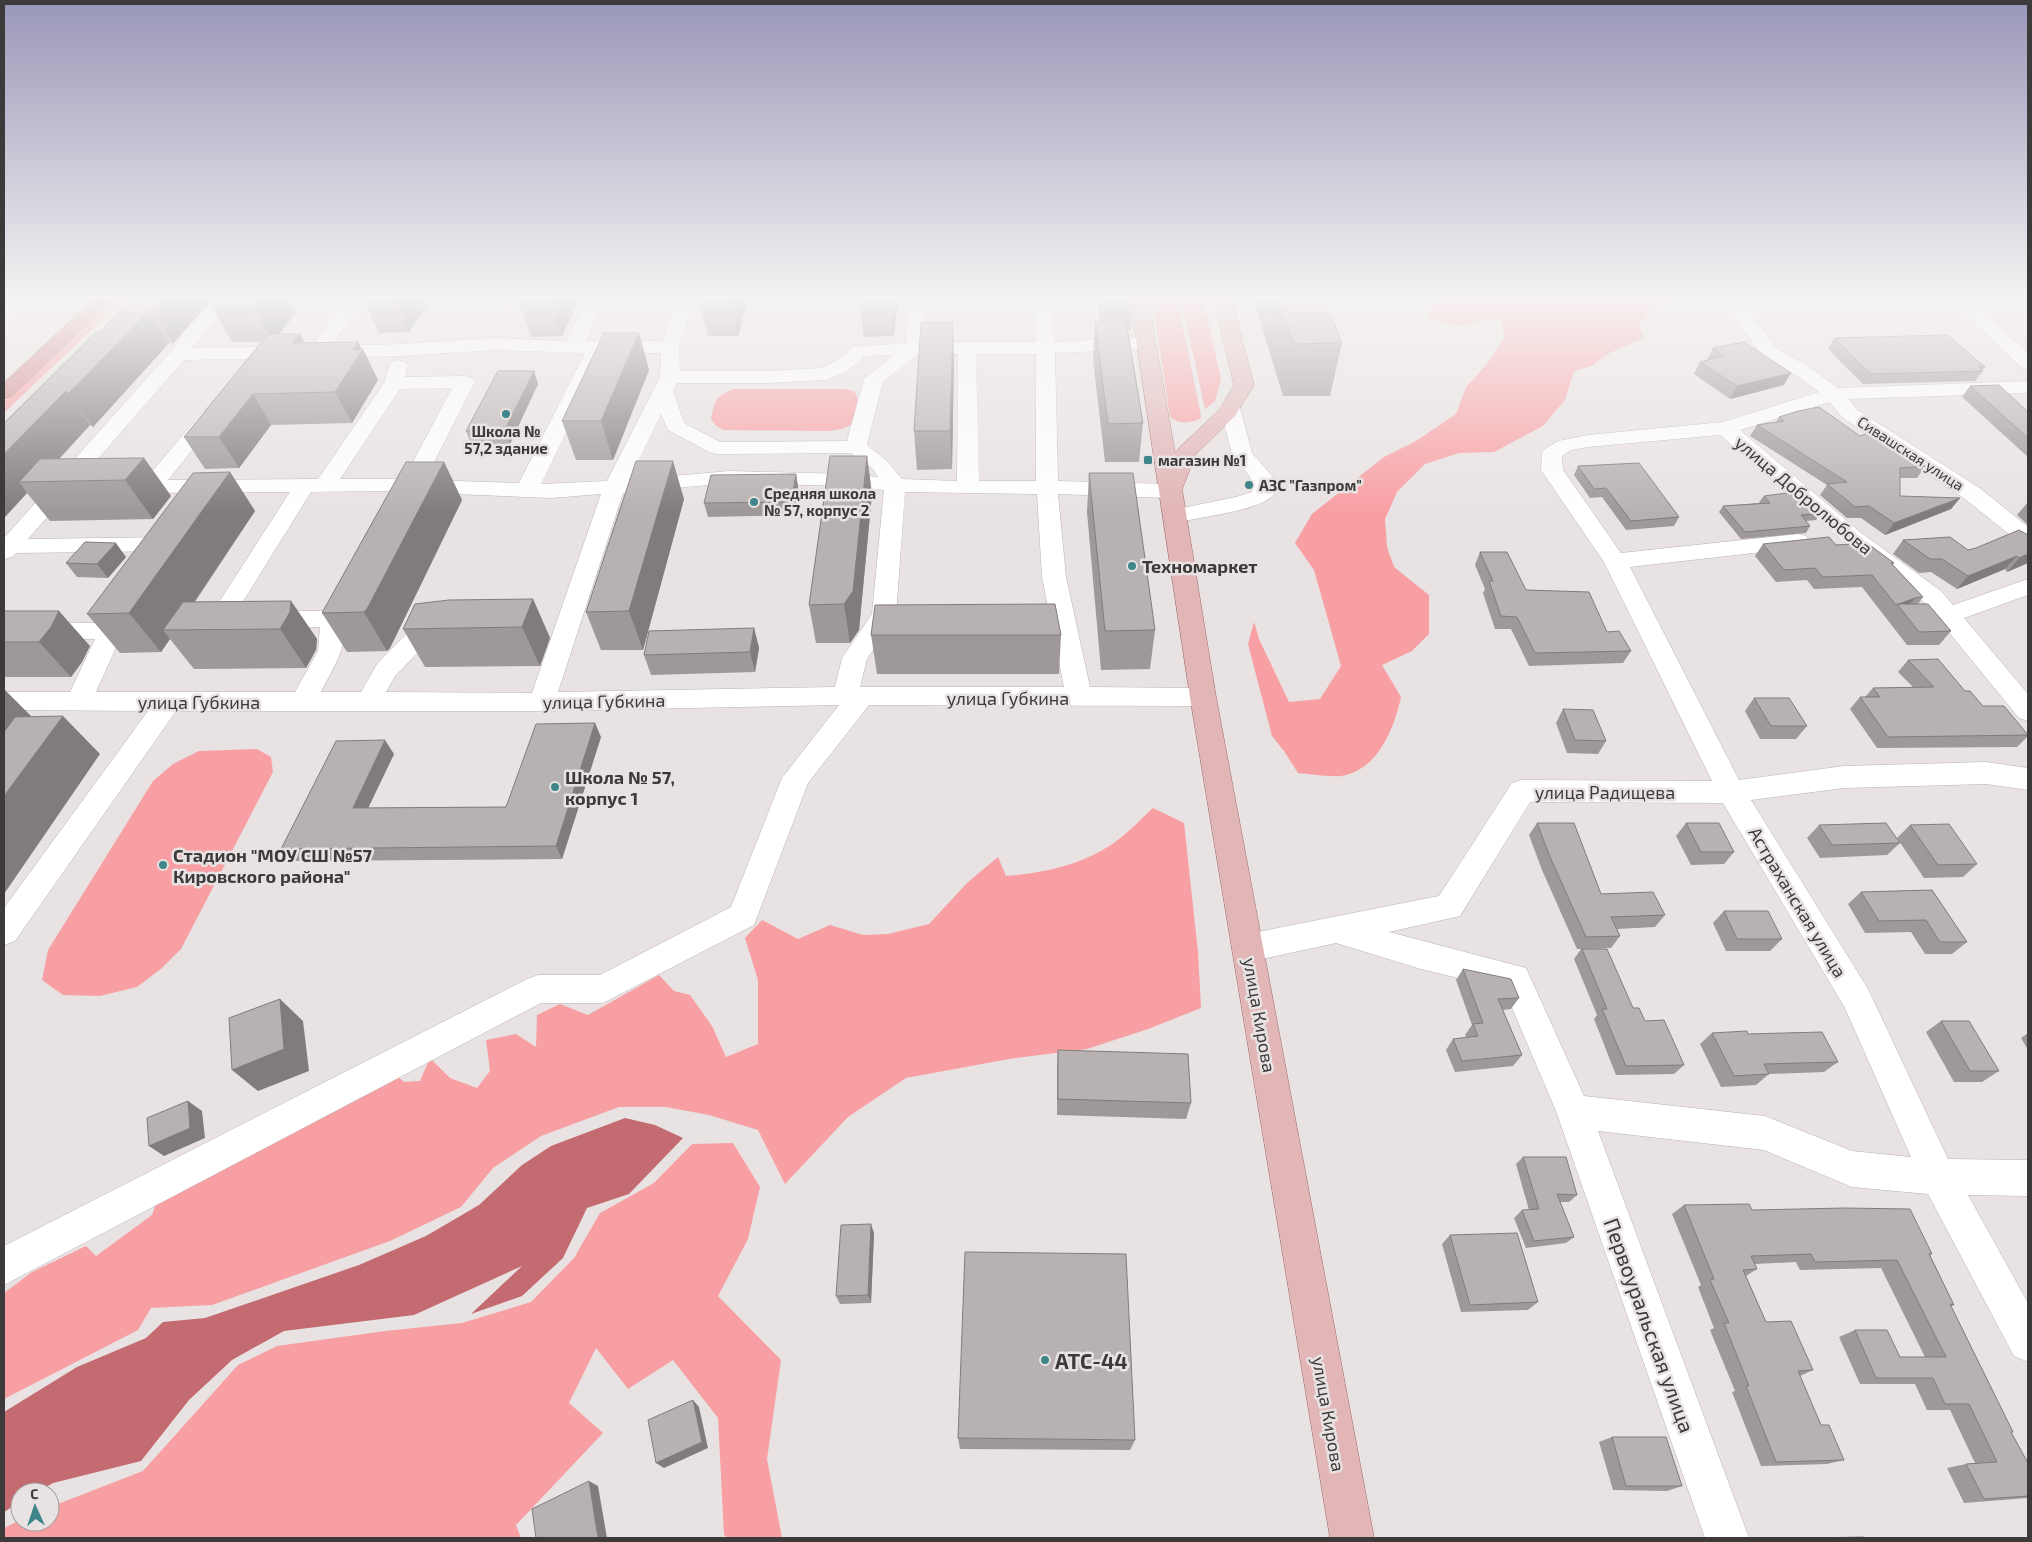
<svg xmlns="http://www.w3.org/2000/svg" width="2032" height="1542" viewBox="0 0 2032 1542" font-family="'Exo 2',sans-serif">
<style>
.green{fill:#f89fa3}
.water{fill:#c46b71}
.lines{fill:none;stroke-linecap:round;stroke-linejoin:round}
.minor-casing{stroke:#b9b3b3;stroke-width:1}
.major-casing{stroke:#9c696b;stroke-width:1}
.highway-casing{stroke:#9c696b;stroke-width:1}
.minor{fill:#fff;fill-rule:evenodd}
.major{fill:#e2b5b6;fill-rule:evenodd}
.highway{fill:#cf8386;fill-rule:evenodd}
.wall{fill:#9e9898}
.shaded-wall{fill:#817c7c}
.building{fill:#b8b1b1;stroke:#817c7c}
.poi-dot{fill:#3e8687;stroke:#e9e2e2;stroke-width:2}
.labels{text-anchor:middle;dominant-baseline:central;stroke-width:5;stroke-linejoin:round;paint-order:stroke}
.far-poi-label{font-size:15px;font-weight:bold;fill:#3c3a3a;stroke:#e9e2e2;text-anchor:start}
.far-street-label{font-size:15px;fill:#3c3a3a;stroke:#e9e2e2}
.street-label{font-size:18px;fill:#3c3a3a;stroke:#e9e2e2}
.poi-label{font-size:18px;font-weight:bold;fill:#3c3a3a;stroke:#e9e2e2;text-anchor:start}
.near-street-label{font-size:21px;fill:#3c3a3a;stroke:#e9e2e2}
.near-poi-label{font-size:21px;font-weight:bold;fill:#3c3a3a;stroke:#e9e2e2;text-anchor:start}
</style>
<rect width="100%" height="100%" fill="#e9e2e2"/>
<path class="green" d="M115,298H125L4,413V402Z
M1152,298H1177L1200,411L1201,418C1191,424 1178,424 1170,417Z
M1181,298H1203L1221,379L1215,401L1205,409Z
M1437,298H1661L1667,302L1651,311L1639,325L1643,338L1610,353L1591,366L1574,371L1565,400L1543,426L1494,452L1459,453L1425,464L1397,492L1385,519L1387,547L1394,567L1429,595V634L1412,651L1382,665L1401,697C1394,729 1378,770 1341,776C1328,777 1311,774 1298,773L1284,751L1272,736L1248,644L1254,622L1259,639L1289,702L1320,699L1341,666L1314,570L1295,543L1312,514L1384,457L1416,441L1456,414L1466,387L1487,364L1504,338L1502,320L1484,319L1461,326L1427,319L1432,304H1452Z
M733,389H845L854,391C859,398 858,402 858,411C856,428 842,429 827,431L724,430L716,426L711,419C715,400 715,397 733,389Z
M257,749L271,757L273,772L181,949L162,968L137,987L100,996L63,995L42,980L48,950L153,781L173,764L199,751Z
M1153,808L1184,823L1198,952L1201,1008L1148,1029L1087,1049L1009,1059L906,1078L848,1117L785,1184L758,1130L709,1115L666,1107H619L541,1136L493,1168L461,1207L390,1241L212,1305L151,1308L138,1330L4,1399V1293L32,1272L86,1246L96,1256L152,1215L160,1193L395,1074L404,1082L420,1081L430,1058L450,1078L477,1088L490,1071L486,1040L516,1034L536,1047L537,1015L560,1004L588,1015L659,975L674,991L690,995L712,1026L726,1057L758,1044V980L745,938L762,920L798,939L830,925L863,935L888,934L929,924L967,883L998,857L1006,876C1045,873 1087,864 1119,839C1131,830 1142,818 1153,808Z
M733,1143L760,1187L748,1239L718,1296L781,1360L767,1459L782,1538H729L724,1535L718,1418L673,1360L628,1389L596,1348L569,1403L603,1433L516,1525L521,1538H4V1528L20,1520V1522H50V1507L143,1471L238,1365L277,1346L385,1331L462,1323L531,1302L574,1258L600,1213L654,1183L692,1144Z"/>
<path class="water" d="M625,1118L655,1125L683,1138L629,1194L587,1208L563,1258L522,1296L471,1314L522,1266L414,1315L284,1331L232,1360L189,1400L141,1461L53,1483L37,1492H20V1502L4,1512V1412L77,1367L146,1338L163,1322L205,1318L359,1265L426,1236L479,1205L522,1165L551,1146Z"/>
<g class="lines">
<defs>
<path id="minor" d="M8,298H27L10,314L4,315V301Z
M215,298H233L192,348L312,346L338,310L256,311L250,310L247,306L250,302L256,301L346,300L347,298H365L331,346L402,344L494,338L567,341L586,298H604L586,341H663L677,298H695L679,347L680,371H768L822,368L844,356L852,347L906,343L908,298H926L924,342H1036L1033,298H1051L1054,342L1147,337L1154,339L1156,343L1154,347L1147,349L1055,353L1058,481L1170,484L1178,486L1181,491L1178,496L1170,498L1058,494L1066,577L1090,687L1203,688L1212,690L1216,697L1212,704L1203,706L869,705L808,783L754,925L603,1003H541L4,1285V1246L527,979L538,975H600L731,907L782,778L839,705L542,711H176L15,941L4,945V908L148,711L4,710V692H70L95,639L4,638V622L104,623C114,609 118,597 137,602L140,608L122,634L96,692H295L318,651L320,627H220L211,625L208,619L290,492L127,493L119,492L116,487L119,482L145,480L204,410L211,408L218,410L221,414L168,480L318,479L384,383L391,362L398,360L405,362L408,366L405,377L465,376L472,378L475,382L425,480L519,483L585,353L494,350L402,356L184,360L28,539L174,537L182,539L185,544L182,549L174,551L16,553L12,557L4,559V538L172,350L184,332ZM604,353H661L660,377L607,481L541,484ZM919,354H958L957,481L902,479L887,461L867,445L883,381ZM976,354H1036V481H979ZM894,355L864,379L847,441L720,442L684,423L673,390L677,383H768L826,380C840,376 855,367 864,356ZM452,388L404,479H340L400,389ZM661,414L668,430L709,452L716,454L851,453L873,469L878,477L846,474L729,471L629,480ZM729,483L846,486L884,490L872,614L842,658L835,687L558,692L623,493ZM381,491L551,498L601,494L532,693L386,692L395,676L428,642L454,637L457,631L454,625L445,623L412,628L377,664L361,692H321C331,672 355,635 342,613L333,611H237L311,492ZM905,492L1037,494L1042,577L1064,687H860L867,659L896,615Z
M1735,298H1760L1757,302L1745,306L1777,349L1808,366L1838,388L2028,381V393L1849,399L1856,409L1981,489L2028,527V545L2020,543L1965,499L1842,417L1830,402L1740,430L1860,532L1941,591L1953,605L2028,579V595L1964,618L2028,694V721L2019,718L1925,603L1844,542L1720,435L1588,447L1571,450L1562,456L1563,470L1621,553L1798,534L1806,536L1809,541L1806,546L1798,548L1630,567L1739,780L1844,766L1986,762L2028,768V790L1986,784L1844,788L1751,800L1868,989L1948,1159L2028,1160V1196L1968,1195L2028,1303V1362L2014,1356L1928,1194L1852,1187L1764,1150L1598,1131L1749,1538H1705L1556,1111L1504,989L1421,969L1336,943L1248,962L1237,958L1232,948L1237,938L1248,934L1439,896L1512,783L1522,780L1712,781L1604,562L1541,470L1542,453L1545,449L1558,441L1588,435L1723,422L1819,392L1794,374L1763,357L1725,304L1728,300ZM1530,802L1723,803L1845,1008L1911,1157L1852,1151L1765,1116L1584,1096L1526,968L1389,932L1460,916Z
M1948,298H1967L2028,353V369L2021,367Z
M1230,402L1237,404L1240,408L1252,453L1272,476L1274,494C1262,511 1197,517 1175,523L1167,521L1164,516L1167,511L1236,497L1252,492L1250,477L1232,454L1220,408L1223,404Z"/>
<path id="major" d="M1130,298H1148L1175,453L1180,447L1220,409L1234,385L1213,298H1231L1254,385L1235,416L1196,454L1182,489L1216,697L1374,1538H1330L1190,697Z"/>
<path id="highway" d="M95,298H114L11,397L4,399V383Z"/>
</defs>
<use href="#minor" class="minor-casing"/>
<use href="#major" class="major-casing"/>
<use href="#highway" class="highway-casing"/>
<use href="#minor" class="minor"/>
<use href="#major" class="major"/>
<use href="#highway" class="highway"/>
</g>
<path class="wall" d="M133,298H213L173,343H169L93,427L90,425L59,459L144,458L171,496L153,519L50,521L27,493L4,518V423L100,332Z
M218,298H309H308L290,299L297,312L279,334H300L305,343L358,342L378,380L352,423L271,425L239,468L205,469L184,437L261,342H232L211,305Z
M362,298H432L409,332L379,333Z
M580,298L562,336L531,337L518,300Z
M700,298H748L738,336H708L699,299Z
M898,298L894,336L864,337L859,300Z
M1097,298H1134L1131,330H1128L1143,423L1139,462H1105L1093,359L1095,322H1100Z
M1253,298H1324L1342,343L1330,396H1283Z
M639,333L649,370L613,460H576L562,421Z
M1834,338L1985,367L1982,370L1983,371L1975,381L1863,384L1828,349Z
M1713,348L1784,385L1730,399L1694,374L1700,362L1707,360Z
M954,359L952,469L917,470L914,431Z
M538,384L510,444L472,445L466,431Z
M1970,386L2028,412V457L1962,397Z
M1779,417L1860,436L1925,466L1917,478H1900V496L1960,498L1951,509L1885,535L1861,518H1847L1820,495L1827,485L1750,436L1757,425L1776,422Z
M867,456L872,494L859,630L850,643H816L809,605Z
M444,462L462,500L390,648L387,651L347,652L322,613Z
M1578,466L1679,517L1674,526L1626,530L1602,497L1590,498L1574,475Z
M230,472L255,511L195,602L291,601L317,639L316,650L306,668L194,669L170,639L161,652L120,653L87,614Z
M1089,473L1155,630L1150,669L1101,670L1087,512Z
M796,474L798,487L794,515L708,517L704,503Z
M1764,496L1820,514L1816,520L1806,521L1810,526L1806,533L1741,539L1719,512L1723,506L1760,503L1759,502Z
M684,499L643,650H601L586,612Z
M2028,502V525L2017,515Z
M2028,535V563L2007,572L2005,569L1957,589L1931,572L1919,573L1893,554L1903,540L1968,550Z
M1763,544L1836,545L1894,563L1892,565L1923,597L1918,604L1951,631L1939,645H1907L1862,587L1814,589L1807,580L1776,582L1755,556Z
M1480,552L1526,590L1607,632L1631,651L1623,663L1529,666L1511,629H1495L1483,593L1485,589L1475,565Z
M126,557L108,578L77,577L66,563Z
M533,599L550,638L540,666L425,667L403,629Z
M4,611L90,646L82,662L71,677H4Z
M754,628L759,648L755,672L651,675L644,655Z
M871,635H1061L1059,674H877Z
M1908,660L1965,691L1983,706L2028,734V736L2017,747L1877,748L1850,709L1860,697H1865L1873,688L1913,687L1898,672Z
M1754,698L1807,726L1796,739H1760L1745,711Z
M1563,709L1606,741L1598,754L1567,753L1556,723Z
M601,737L562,859L292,861L281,849L394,754L368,808L506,807Z
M1537,823L1601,894L1665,915L1655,927L1617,929L1620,936L1611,948L1584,949L1633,1008L1684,1065L1674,1074L1616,1075L1594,1019L1597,1015L1574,959L1581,949H1577L1542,870L1529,835Z
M1686,823L1734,852L1724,864L1691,865L1676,836Z
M1819,825L1900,843L1887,855L1820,858L1807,838Z
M1910,825L1977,864L1963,877L1924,878L1897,838Z
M1932,890L1967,942L1952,954H1925L1911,932L1865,933L1848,904L1861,892Z
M1724,911L1782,939L1770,951H1726L1713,923Z
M1463,969L1519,998L1511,1009L1502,1010L1522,1055L1513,1066L1455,1072L1446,1050L1453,1039L1466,1037L1465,1035L1472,1025L1456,980Z
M1941,1021L1999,1071L1982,1082H1954L1926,1032Z
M1712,1033L1748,1034L1838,1062L1824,1072L1769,1074L1756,1085L1721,1087L1700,1044Z
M2028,1033V1050L2021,1038Z
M1058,1050L1191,1103L1186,1119L1057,1115V1066Z
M1523,1157L1577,1195L1569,1202H1560L1574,1237L1566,1243L1526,1248L1514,1218L1522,1210H1529L1516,1164Z
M1684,1205L1752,1210L1932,1254L1930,1255L1954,1305L1951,1306L2013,1432L2011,1433L2028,1463V1498L1964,1503L1947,1468L1966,1464L1975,1463L1950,1410H1927L1915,1384H1860L1839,1337L1855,1330L1900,1357H1925L1881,1268L1800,1270L1796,1262L1755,1264L1757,1269L1746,1276L1766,1322L1813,1370L1800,1376L1821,1425L1844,1460L1827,1464L1761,1466L1732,1392L1735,1391L1710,1330L1714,1328L1698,1287L1701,1285L1672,1214Z
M874,1233L871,1303L840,1304L836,1296Z
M1450,1235L1538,1302L1528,1310L1461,1312L1442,1244Z
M1612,1437L1682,1486L1667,1491L1613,1490L1599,1442Z
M958,1438L1135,1440L1130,1450L960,1449Z"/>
<path class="shaded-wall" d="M164,298H213L173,343L152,310Z
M259,298H289L297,312L272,342L252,305Z
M394,298H432L409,332Z
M550,298H580L562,336L549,299Z
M731,298H748L738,336L731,299Z
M891,298H898L894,336L891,299Z
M149,311L169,343L93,427L68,394Z
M953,322L954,359L952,469L950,431Z
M639,333L649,370L613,460L601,421Z
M300,334L316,364L292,343Z
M358,342L362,351L363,349L378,380L352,423L335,392L353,350Z
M534,371L538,384L510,444L504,431Z
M1791,373L1784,385L1730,399L1737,386Z
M66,391L90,425L38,482H19L27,493L4,518V454Z
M253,394L271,425L239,468L219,437Z
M867,456L872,494L859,630L850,643L844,604Z
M144,458L171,496L153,519L125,480Z
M673,461L684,499L643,650L629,611Z
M444,462L462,500L390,648L387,651L364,612Z
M230,472L255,511L175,630H163L170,639L161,652L129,613Z
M796,474L798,487L794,515L791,502Z
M1960,498L1951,509L1885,535L1894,523Z
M116,543L126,557L108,578L97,564Z
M2028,554V563L2007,572L2019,558Z
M2017,556L2005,569L1957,589L1968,576Z
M1915,598L1905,610L1897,605Z
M533,599L550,638L540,666L522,627Z
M291,601L317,639L316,650L306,668L280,629Z
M59,611L90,646L82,662L71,677L39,642Z
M754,628L759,648L755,672L750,652Z
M4,689L40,725L4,754Z
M63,716L100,754L4,894V796Z
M595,723L601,737L562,859L556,846Z
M385,740L394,754L362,821L353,808Z
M280,999L303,1021L309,1071L258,1091L232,1070Z
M188,1101L202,1111L205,1138L164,1156L149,1146Z
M871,1224L874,1233L871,1303L868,1295Z
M693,1400L699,1407L708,1448L664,1468L656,1463Z
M589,1481L598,1486L607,1538H598Z"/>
<path class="building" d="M133,298H164L152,310L149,311L68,394L66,391L4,454V423L96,332H100Z
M218,298H259L252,305H211Z
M519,298H550L549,299L518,300Z
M700,298H731V299H699Z
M860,298H891V299L859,300Z
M1278,298H1324L1342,343L1294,344Z
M921,322H953L950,431H914Z
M1095,322H1126L1143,423L1108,424Z
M604,333H639L601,421H562Z
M268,334H300L292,343L358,342L353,350L363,349L335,392L253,394L219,437H184Z
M1947,335L1985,367H1979L1983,371L1870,374L1834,338Z
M1744,342L1791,373L1737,386L1700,362L1724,356L1713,348Z
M498,371H534L504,431H466Z
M1999,385L2028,412V438L1970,386Z
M1819,407L1860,436L1868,433L1925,466L1900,468V496L1960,498L1894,523L1869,506L1855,507L1827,484L1847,482L1757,425L1784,421L1779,417L1798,411Z
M830,456H867L853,591L844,604L809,605Z
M144,458L125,480L19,482L40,459Z
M636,461H673L629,611L586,612Z
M406,462H444L367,609L364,612L322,613Z
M1639,463L1679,517L1631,521L1606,488L1594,489L1578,466Z
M230,472L129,613L87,614L193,473Z
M1089,473H1133L1155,630L1105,631Z
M796,474L791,502L704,503L711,475Z
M1795,492L1820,514L1801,515L1810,526L1745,532L1723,506L1770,503L1764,496Z
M2019,530L2028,535V554L2019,558L2017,556L1968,576L1942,559H1930L1903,540L1950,537L1968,550L1976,548Z
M1829,537L1836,545L1867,543L1894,563H1891L1923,597L1915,598L1896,605L1872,575L1823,577L1815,568L1784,570L1763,544Z
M85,542L116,543L97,564L66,563Z
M1480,552H1507L1526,590L1589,592L1607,632L1619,631L1631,651L1535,653L1517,617L1501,616L1489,581H1493Z
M533,599L522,627L403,629L415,604L449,600Z
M291,601L290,612L280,629L163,630L183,602Z
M1055,604L1061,635H871L875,605Z
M1897,604H1928L1951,631L1919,632Z
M4,611H59L51,627L39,642H4Z
M754,628L750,652L644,655L649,631Z
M1938,659L1965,691H1970L1983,706H2004L2028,735L1888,737L1860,697H1880L1873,688L1934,687L1908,660Z
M1754,698H1789L1807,726H1771Z
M1563,709L1593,710L1606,741L1575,740Z
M63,716L4,796V732L15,717Z
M595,723L556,846L281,849L336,741L385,740L353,808L506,807L536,724Z
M1537,823H1574L1601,894L1653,892L1665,915L1611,917L1620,936L1586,937L1550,857Z
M1686,823H1719L1734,852H1701Z
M1886,823L1900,843L1832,845L1819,825Z
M1949,824L1977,864L1938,865L1910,825Z
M1932,890L1967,942H1940L1926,920L1879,921L1861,892Z
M1724,911H1768L1782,939H1737Z
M1582,949H1607L1633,1008H1639L1645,1021L1664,1020L1684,1065L1626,1066L1602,1009H1607Z
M1463,969L1511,979L1519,998L1498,999L1522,1055L1462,1061L1453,1039L1478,1036L1473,1024L1483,1023Z
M280,999L284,1049L232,1070L229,1018Z
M1941,1021H1969L1999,1071H1970Z
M1747,1031L1748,1034L1822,1032L1838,1062L1764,1064L1769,1074L1734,1076L1712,1033Z
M1058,1050L1188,1054L1191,1103L1058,1099Z
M188,1101L190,1128L149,1146L147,1118Z
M1523,1157H1566L1577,1195L1557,1194L1574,1237L1534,1241L1522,1210L1539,1209Z
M1749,1204L1752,1210L1845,1208L1910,1209L1932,1254H1929L1954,1305L1950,1304L2013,1432H2011L2028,1463V1496L1984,1499L1966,1464L1997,1462L1969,1404H1945L1933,1378H1876L1855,1330H1887L1900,1357H1946L1897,1260L1815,1262L1811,1254L1751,1256L1757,1269L1743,1270L1766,1322L1791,1321L1813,1370L1798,1371L1821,1425H1829L1844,1460L1776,1462L1746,1386H1749L1724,1323H1729L1710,1280L1714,1279L1684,1205Z
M871,1224L868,1295L836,1296L841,1225Z
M1517,1233L1538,1302L1470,1305L1450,1235Z
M965,1252L1126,1254L1135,1440L958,1438Z
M693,1400L702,1442L656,1463L648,1420Z
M1612,1437H1666L1682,1486H1626Z
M589,1481L598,1538H536L532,1509Z
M1864,1537V1538H1812Z"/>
<linearGradient id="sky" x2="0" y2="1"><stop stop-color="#9997b8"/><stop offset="0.58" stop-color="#f5f2f2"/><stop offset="1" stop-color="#f5f2f2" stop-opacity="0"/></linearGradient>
<rect width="2032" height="513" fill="url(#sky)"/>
<g class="poi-dot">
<circle cx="506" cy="414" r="5"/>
<rect x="1143" y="455" width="10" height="10" rx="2.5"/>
<circle cx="1249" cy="485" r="5"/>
<circle cx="754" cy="502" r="5"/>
<circle cx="1132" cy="566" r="5"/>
<circle cx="555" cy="787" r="5"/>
<circle cx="163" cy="865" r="5"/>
<circle cx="1045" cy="1360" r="5"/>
</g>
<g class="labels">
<g class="far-poi-label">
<text x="506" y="431" text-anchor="middle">Школа №<tspan x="506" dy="17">57,2 здание</tspan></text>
<text x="1158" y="460">магазин №1</text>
<text x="1259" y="485">АЗС "Газпром"</text>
<text x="764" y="493">Средняя школа<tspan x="764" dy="17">№ 57, корпус 2</tspan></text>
</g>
<g class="far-street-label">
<text transform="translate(1911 453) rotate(33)">Сивашская улица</text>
</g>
<g class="street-label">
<text transform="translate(1804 495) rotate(40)">улица Добролюбова</text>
<text x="1008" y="698">улица Губкина</text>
<text transform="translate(604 701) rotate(-1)">улица Губкина</text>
<text x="199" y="702">улица Губкина</text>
<text x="1605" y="792">улица Радищева</text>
<text transform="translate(1798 902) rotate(59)">Астраханская улица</text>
<text transform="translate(1260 1015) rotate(80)">улица Кирова</text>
<text transform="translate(1329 1414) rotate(80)">улица Кирова</text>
</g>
<g class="poi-label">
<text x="1142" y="566">Техномаркет</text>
<text x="565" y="777">Школа № 57,<tspan x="565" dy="21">корпус 1</tspan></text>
<text x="173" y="855">Стадион "МОУ СШ №57<tspan x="173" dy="21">Кировского района"</tspan></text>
</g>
<g class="near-street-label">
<text transform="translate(1650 1325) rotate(70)">Первоуральская улица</text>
</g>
<g class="near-poi-label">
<text x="1055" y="1360">АТС-44</text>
</g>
</g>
<rect width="2032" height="1542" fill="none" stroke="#3c3a3a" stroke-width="10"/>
<g transform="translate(35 1507) rotate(357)"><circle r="24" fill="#e9e2e2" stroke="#a49f9f"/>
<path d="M0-4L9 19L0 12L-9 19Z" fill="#3e8687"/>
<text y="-8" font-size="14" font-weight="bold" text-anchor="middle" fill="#3c3a3a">С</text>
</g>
</svg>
